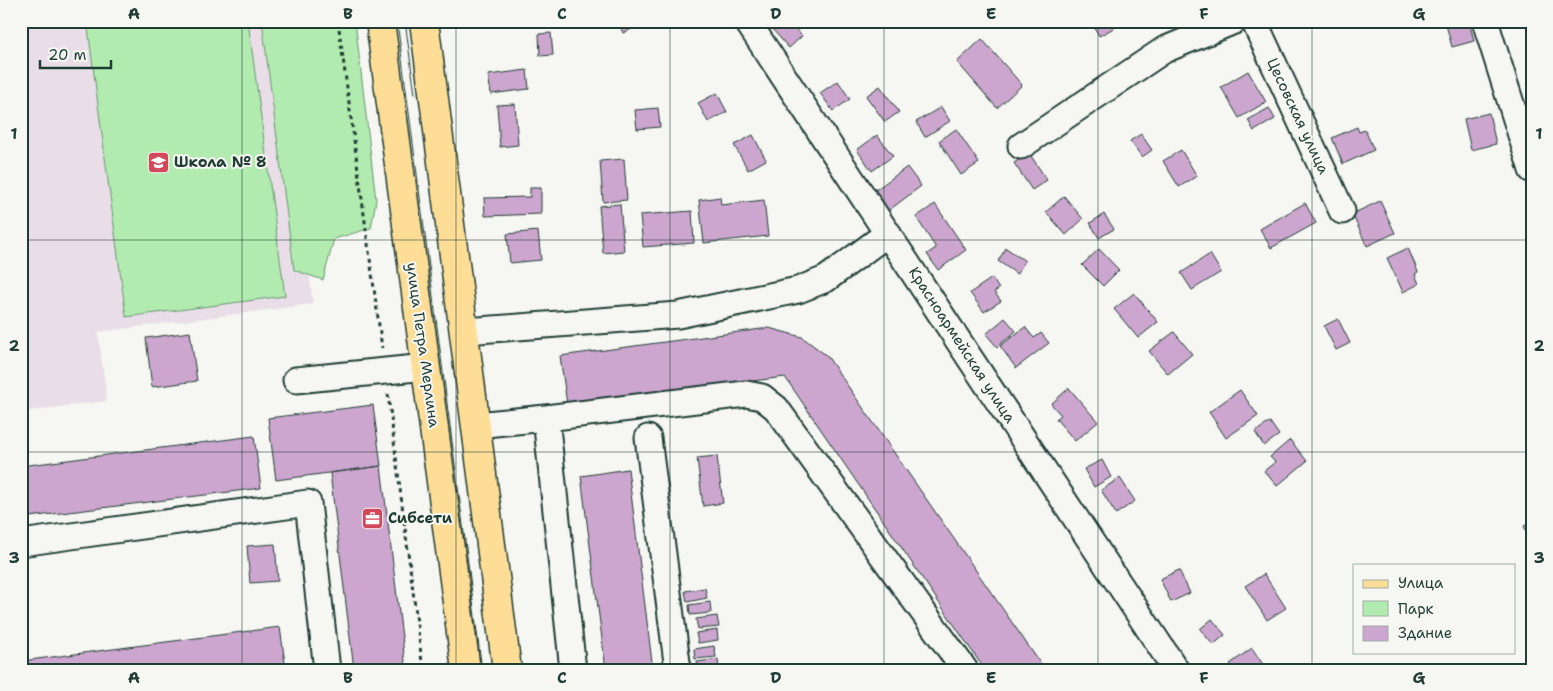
<svg xmlns="http://www.w3.org/2000/svg" width="1553" height="691" viewBox="0 0 1553 691" font-family="'Shantell Sans',sans-serif">
<style>
.built{fill:#e9dee7}
.green{fill:#b1ebb0;stroke:#689472}
.building{fill:#cca6ce;stroke:#1f3d34}
.lines{fill:none;stroke-linecap:round;stroke-linejoin:round}
.minor-casing{stroke:#1f3d34;stroke-width:29}
.major-casing{stroke:#1f3d34;stroke-width:31}
.path{stroke:#1f3d34;stroke-width:3;stroke-dasharray:4 4;stroke-linecap:butt}
.minor{stroke:#f6f6f2;stroke-width:25}
.major{stroke:#fedd96;stroke-width:28}
.tram{stroke:#1f3d34;stroke-width:1}
.grid{fill:none;stroke:#1f3d34;stroke-width:1;stroke-opacity:0.55}
.labels{text-anchor:middle;dominant-baseline:central;stroke-width:4;stroke-linejoin:round;paint-order:stroke}
.street-label{font-size:15px;fill:#1f3d34;stroke:#f6f6f2}
.poi-label{font-size:15px;font-weight:bold;fill:#1f3d34;stroke:#f6f6f2;text-anchor:start}
.neatline{fill:none;stroke:#1f3d34;stroke-width:2}
.grid-label{font-size:16px;text-anchor:middle;font-weight:bold;fill:#1f3d34}
</style>
<rect width="100%" height="100%" fill="#f6f6f2"/>
<filter id="ink" filterUnits="userSpaceOnUse"><feTurbulence type="fractalNoise" baseFrequency=".02" numOctaves="2"/><feDisplacementMap in="SourceGraphic" scale="10" xChannelSelector="R" yChannelSelector="G"/><feConvolveMatrix kernelMatrix="1 2 1 2 8 2 1 2 1" color-interpolation-filters="sRGB"/></filter>
<g filter="url(#ink)">
<path class="built" d="M21,21H277L313,304L98,332L107,401L21,412Z"/>
<path class="green" d="M87,21H248L285,296L126,317Z
M262,21H355L376,200L371,228L334,239L323,280L294,270Z"/>
<path class="building" d="M618,21H649L623,33Z
M765,21H788L802,36L789,48Z
M1091,21H1122L1123,23L1099,36Z
M1445,21H1469L1474,41L1452,47Z
M551,33L553,55L540,56L539,34Z
M982,39L1022,85L997,108L957,62Z
M527,70L529,89L491,94L488,75Z
M1248,71L1266,102L1239,118L1221,87Z
M838,81L850,99L833,111L820,93Z
M880,86L899,112L885,122L866,96Z
M717,93L727,112L708,122L698,103Z
M515,104L518,145L500,147L497,105Z
M941,107L950,121L925,137L916,122Z
M658,108L660,127L637,129L635,110Z
M1269,108L1275,119L1254,131L1248,120Z
M1489,113L1496,144L1471,150L1464,119Z
M1357,127L1359,132L1365,130L1374,150L1343,164L1332,138Z
M956,129L979,163L961,175L939,141Z
M1141,134L1152,150L1142,157L1130,141Z
M753,135L766,160L748,170L734,145Z
M877,135L893,156L872,171L857,150Z
M1181,150L1197,176L1179,187L1163,161Z
M1029,153L1047,180L1032,190L1014,163Z
M624,159L627,200L603,202L600,161Z
M907,167L921,186L888,211L874,191Z
M530,188H541V214L485,216L484,198L530,197Z
M1064,196L1083,219L1066,235L1046,212Z
M720,197L721,205L764,200L768,236L704,243L699,200Z
M1380,201L1395,233L1367,246L1352,214Z
M1305,203L1316,223L1271,248L1260,229Z
M620,204L624,251L603,253L599,206Z
M935,204L966,250L938,270L927,254L936,248L916,217Z
M692,211L694,243L643,247L640,215Z
M1104,214L1114,229L1099,238L1090,223Z
M538,231L541,260L510,263L507,234Z
M1006,248L1025,261L1017,274L998,261Z
M1408,248L1418,272L1415,274L1419,284L1403,292L1387,258Z
M1099,249L1119,270L1103,286L1082,265Z
M1210,254L1221,272L1192,290L1181,273Z
M21,270L27,316L21,317Z
M992,278L999,289L994,292L1001,301L984,312L970,293Z
M1134,293L1158,322L1138,338L1114,309Z
M1005,318L1016,331L997,347L986,334Z
M1338,319L1350,343L1336,350L1324,326Z
M1025,327L1034,338L1041,333L1049,343L1016,368L1000,346Z
M769,328L802,337L827,356L1045,670H985L785,377L567,404L560,356Z
M190,332L197,381L152,387L146,338Z
M1174,332L1192,354L1168,374L1149,351Z
M1069,388L1098,422L1075,441L1056,419L1061,415L1051,404Z
M1240,390L1258,416L1226,438L1209,412Z
M373,405L381,466L276,480L268,418Z
M1270,422L1279,435L1264,446L1255,432Z
M254,436L261,488L21,518V466Z
M1290,440L1307,461L1277,486L1264,471L1275,462L1270,457Z
M717,456L723,503L703,506L697,458Z
M1102,460L1111,477L1094,487L1084,469Z
M381,466L406,670H354L330,473Z
M628,469L653,670H606L581,476Z
M1120,478L1135,501L1116,514L1101,490Z
M1532,522V543L1524,526Z
M275,544L278,581L250,583L247,546Z
M1179,570L1190,593L1171,602L1160,579Z
M1264,574L1286,608L1267,620L1245,586Z
M705,588L707,598L687,602L685,591Z
M710,602L711,613L690,615L689,605Z
M717,616L719,627L698,629L696,619Z
M1212,619L1225,635L1213,645L1200,629Z
M280,627L286,670H23L22,661Z
M717,630L718,640L698,643L696,633Z
M714,646L716,657L695,659L694,649Z
M1252,648L1266,669L1235,670L1230,664Z
M718,659L719,670H698L697,662Z"/>
<g class="lines">
<defs>
<path id="minor" d="M747,21L1176,670
M1254,21L1342,211
M1485,21L1532,170
M1021,146L1164,50L1234,21
M465,331L678,315L798,290L826,279L888,233
M296,380L426,367
M546,418L746,394L762,397L776,408L965,670
M476,425L546,418L573,670
M648,438L678,670
M21,543L308,503L327,670"/>
<path id="major" d="M380,21L466,670
M424,21L507,670"/>
</defs>
<use href="#minor" class="minor-casing"/>
<use href="#major" class="major-casing"/>
<path class="path" d="M338,21L382,348
M388,394L423,670"/>
<use href="#minor" class="minor"/>
<use href="#major" class="major"/>
<path class="tram" d="M397,21L482,670
M405,21L415,95"/>
</g>
</g>
<path class="grid" d="M242,21V670M456,21V670M670,21V670M884,21V670M1098,21V670M1312,21V670M21,240H1532M21,452H1532"/>
<defs>
<symbol id="school-square" viewBox="-11 -11 22 22"><rect x="-9" y="-9" width="18" height="18" rx="4" fill="#d1495b" stroke="#f6f6f2"/><path d="M0-5L7-2L0 1L-7-2ZM-4 1L0 2.5L4 1V4Q0 6-4 4Z" fill="#fff"/></symbol>
<symbol id="office-square" viewBox="-11 -11 22 22"><rect x="-9" y="-9" width="18" height="18" rx="4" fill="#d1495b" stroke="#f6f6f2"/><path d="M-6-3h4V-5.5h4V-3h4V5H-6ZM-1-4.5V-3h2v-1.5ZM-6 0V1H6V0Z" fill="#fff"/></symbol>
</defs>
<g fill-rule="evenodd">
<use href="#school-square" x="146" y="150" width="25" height="25"/>
<use href="#office-square" x="360" y="506" width="25" height="25"/>
</g>
<g class="labels">
<g class="street-label">
<text transform="translate(1298 116) rotate(65)">Цесовская улица</text>
<text transform="translate(423 345) rotate(82)">улица Петра Мерлина</text>
<text transform="translate(962 345) rotate(57)">Красноармейская улица</text>
</g>
<g class="poi-label">
<text x="174" y="162">Школа № 8</text>
<text x="388" y="518">Сибсети</text>
</g>
</g>
<rect width="1553" height="691" fill="none" stroke="#f6f6f2" stroke-width="55"/>
<rect x="1353" y="564" width="162" height="90" fill="#f6f6f2" stroke="#a0aca6"/>
<rect x="1363" y="580" width="25" height="8" fill="#fedd96" stroke="#a0aca6"/>
<text x="1398" y="588" font-size="15" fill="#1f3d34">Улица</text>
<rect x="1363" y="601" width="25" height="15" fill="#b1ebb0" stroke="#a0aca6"/>
<text x="1398" y="614" font-size="15" fill="#1f3d34">Парк</text>
<rect x="1363" y="626" width="25" height="15" fill="#cca6ce" stroke="#a0aca6"/>
<text x="1398" y="638" font-size="15" fill="#1f3d34">Здание</text>
<path d="M40 60v8h71v-8" fill="none" stroke="#1f3d34" stroke-width="2.5"/>
<text x="48" y="60" font-size="15" fill="#1f3d34" stroke="#f6f6f2" stroke-width="4" paint-order="stroke">20 m</text>
<rect x="28" y="28" width="1498" height="636" class="neatline"/>
<g class="grid-label">
<text x="134" y="19">A</text>
<text x="348" y="19">B</text>
<text x="562" y="19">C</text>
<text x="776" y="19">D</text>
<text x="991" y="19">E</text>
<text x="1204" y="19">F</text>
<text x="1419" y="19">G</text>
<text x="14" y="139">1</text>
<text x="1539" y="139">1</text>
<text x="14" y="351">2</text>
<text x="1539" y="351">2</text>
<text x="14" y="563">3</text>
<text x="1539" y="563">3</text>
<text x="134" y="683">A</text>
<text x="348" y="683">B</text>
<text x="562" y="683">C</text>
<text x="776" y="683">D</text>
<text x="991" y="683">E</text>
<text x="1204" y="683">F</text>
<text x="1419" y="683">G</text>
</g>
</svg>
